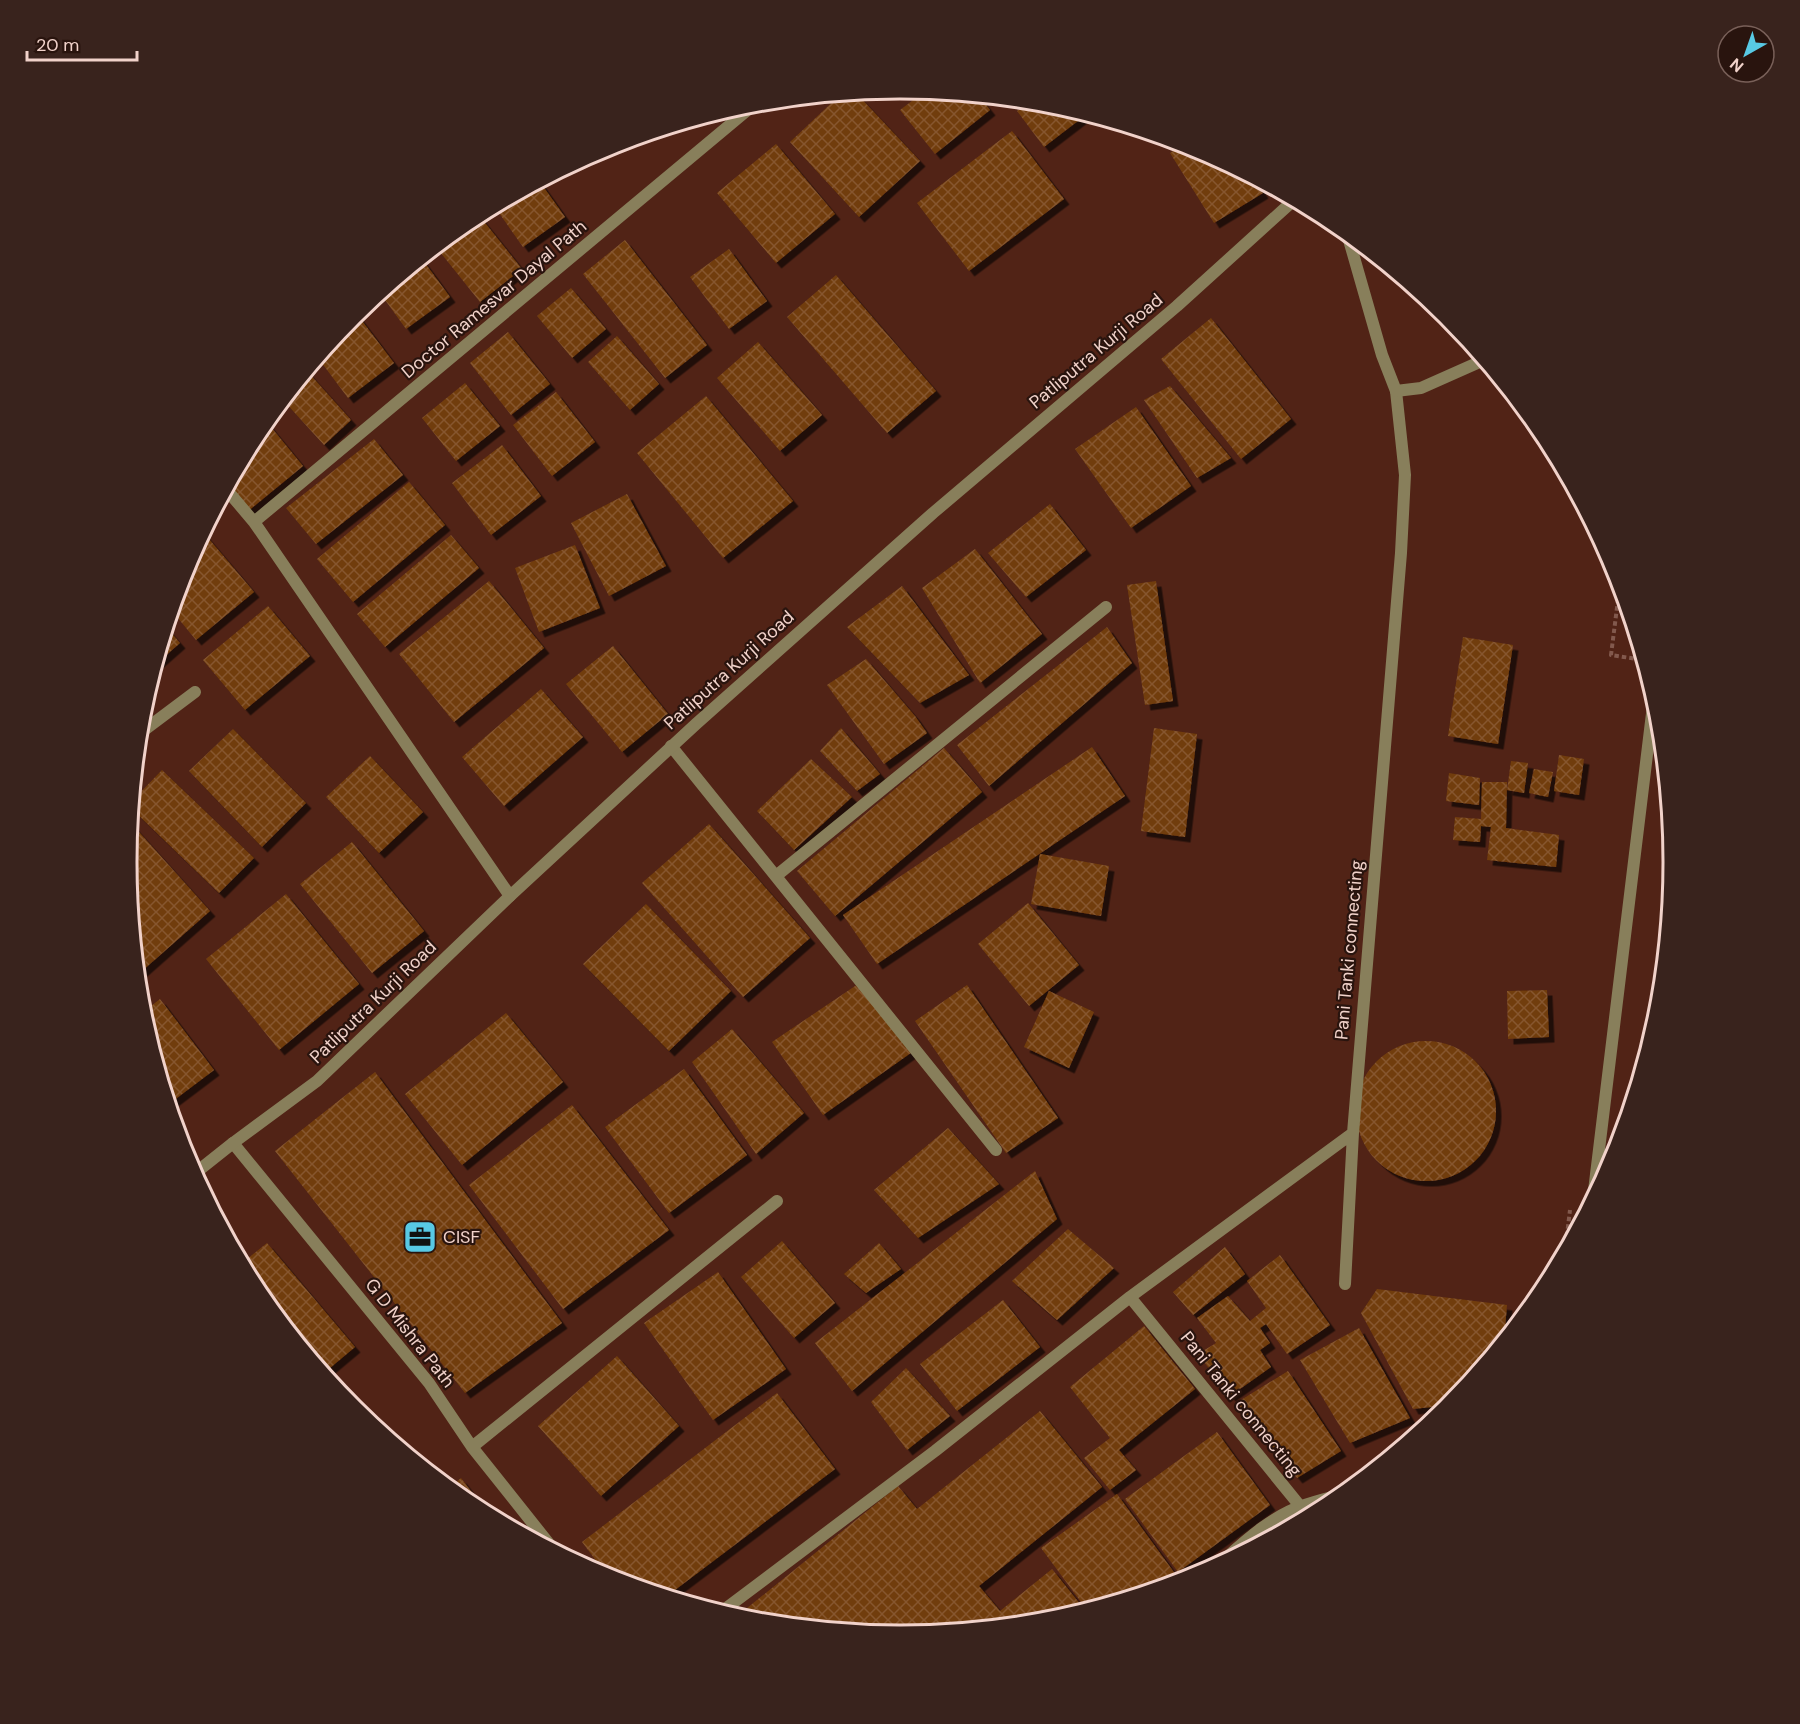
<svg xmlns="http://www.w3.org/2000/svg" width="1800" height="1724" viewBox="0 0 1800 1724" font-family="'DM Sans',sans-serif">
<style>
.building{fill:url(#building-cross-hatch);filter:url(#shadow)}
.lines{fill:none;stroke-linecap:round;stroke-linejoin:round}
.path{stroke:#82594d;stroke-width:4;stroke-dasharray:4.5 3;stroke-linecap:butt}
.minor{stroke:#887f5b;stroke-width:12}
.tertiary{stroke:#887f5b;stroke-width:12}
.labels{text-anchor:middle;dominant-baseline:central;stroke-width:4.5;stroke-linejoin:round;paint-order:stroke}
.street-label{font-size:18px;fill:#f1d2ca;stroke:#29140e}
.poi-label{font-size:18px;fill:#f1d2ca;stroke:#29140e;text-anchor:start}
.rim{fill:none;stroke:#f1d2ca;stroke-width:3}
</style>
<defs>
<pattern id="building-cross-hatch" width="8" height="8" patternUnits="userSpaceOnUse" patternTransform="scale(1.5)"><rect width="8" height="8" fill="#713c0d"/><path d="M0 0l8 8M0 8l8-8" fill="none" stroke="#86572f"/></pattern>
<filter id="shadow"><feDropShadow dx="5.5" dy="5.5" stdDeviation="0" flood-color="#0009"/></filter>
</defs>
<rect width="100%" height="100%" fill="#512316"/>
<path class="building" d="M925,91L979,96L990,110L935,154L900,110Z
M856,93L920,161L859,217L790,142L841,94Z
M1030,101L1051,103L1087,114L1044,147L1017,111Z
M1012,131L1064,199L969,271L917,203Z
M776,144L835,214L776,263L717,193Z
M1184,144L1196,148L1253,178L1263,193L1214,223L1170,153Z
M540,182L565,217L523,247L494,206Z
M478,214L522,269L480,302L436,247L471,219Z
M625,240L707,345L665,378L583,274Z
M729,249L767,301L729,329L690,277Z
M422,259L450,297L406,329L380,293Z
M836,275L936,391L887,433L787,317Z
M571,288L606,329L572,358L537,316Z
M356,313L394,363L348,398L318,358Z
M1211,318L1291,419L1241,459L1161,359Z
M508,332L550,384L511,415L470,363Z
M617,336L659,384L630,410L588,362Z
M758,342L822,415L780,451L717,378Z
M307,371L351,420L324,445L283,400Z
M465,383L500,426L456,461L422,418Z
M1170,386L1231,458L1197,478L1144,400Z
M556,392L595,442L552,476L513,425Z
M706,396L793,501L723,558L637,453Z
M1136,407L1191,486L1131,528L1075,449Z
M266,421L303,466L247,512L227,488L257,432Z
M374,439L403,475L316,544L286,508Z
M502,445L541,496L491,535L452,483Z
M409,482L445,525L353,602L317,559Z
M627,494L666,566L609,596L571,523Z
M1050,504L1086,550L1026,597L988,553Z
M203,532L254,592L196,640L172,611L186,566Z
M451,535L479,568L385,647L357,614Z
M575,545L600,608L539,632L515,568Z
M975,549L1042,634L980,683L922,588Z
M489,581L544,648L454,722L399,654Z
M1156,581L1173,701L1145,705L1127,585Z
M902,586L969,675L920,703L847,627Z
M268,606L310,656L245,710L203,660Z
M1107,627L1132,663L989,786L957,745Z
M167,628L180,643L155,665L158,657Z
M1463,637L1513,645L1498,744L1448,736Z
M613,646L668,714L622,752L566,684Z
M866,659L915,716L927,733L884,764L827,685Z
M541,689L583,737L504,806L462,757Z
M841,728L880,774L857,791L820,751Z
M1154,728L1197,734L1185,837L1141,831Z
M233,729L306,803L262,847L189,771Z
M1092,747L1125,796L877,964L843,915Z
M944,748L982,792L835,916L797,871Z
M1559,755L1584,759L1579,795L1554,791Z
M370,756L423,812L379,853L326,797Z
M811,759L852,797L794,850L757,811Z
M1511,761L1528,763L1524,793L1507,790Z
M1534,769L1553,772L1548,797L1529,793Z
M162,770L254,858L219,893L132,809L133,800Z
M1449,773L1480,778L1479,805L1446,801Z
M1482,782H1507L1506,828L1559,835L1556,867L1487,860L1491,827L1481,826L1480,842L1453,840L1455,817L1481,819Z
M130,822L210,911L142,971L137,965L127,862Z
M709,824L810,938L743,997L642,883Z
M352,842L424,931L372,973L300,884Z
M1040,854L1109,866L1101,916L1031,904Z
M286,894L359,984L279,1050L206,959Z
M1028,903L1079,965L1029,1006L978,944Z
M646,904L731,991L669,1051L583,964Z
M861,982L915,1050L823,1115L772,1042Z
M967,985L1058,1118L1006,1153L915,1021Z
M1547,990L1549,1037L1508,1039L1507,991Z
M1049,991L1094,1012L1069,1068L1024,1047Z
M160,999L214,1070L169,1104L142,1013Z
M506,1013L563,1082L462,1165L405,1094Z
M732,1029L804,1113L756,1154L692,1062Z
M1356 1111a70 70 0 1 1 140 0a70 70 0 1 1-140 0Z
M684,1069L747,1155L669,1213L605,1127Z
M375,1072L562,1323L465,1393L275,1151Z
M572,1105L669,1230L563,1309L469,1185Z
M948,1128L999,1184L918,1238L874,1190Z
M1035,1171L1057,1219L852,1391L815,1343Z
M1068,1229L1114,1268L1057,1320L1012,1281Z
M782,1241L835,1303L794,1338L741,1277Z
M267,1243L355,1347L324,1373L257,1291L242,1263Z
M879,1243L901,1269L866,1293L844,1274Z
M1225,1247L1245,1274L1193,1315L1173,1292Z
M1280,1255L1330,1325L1287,1354L1266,1324L1260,1328L1270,1343L1260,1350L1271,1367L1230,1396L1198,1354L1216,1343L1197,1318L1228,1296L1250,1321L1266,1308L1247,1281Z
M718,1272L786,1369L713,1420L644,1323Z
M1377,1289L1507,1305L1504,1340L1450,1405L1413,1409L1361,1313Z
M1003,1300L1040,1347L957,1411L920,1364Z
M1144,1326L1195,1389L1119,1450L1136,1470L1110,1490L1084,1458L1110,1438L1070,1387Z
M1359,1328L1410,1418L1350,1443L1300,1360Z
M617,1356L679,1426L601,1496L538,1426Z
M906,1368L950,1416L907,1450L871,1402Z
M1288,1371L1341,1451L1297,1478L1236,1403Z
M777,1393L835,1469L667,1596L609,1578L582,1542Z
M1040,1411L1102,1487L979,1586L1000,1611L1052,1569L1085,1610L1051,1621L900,1636L749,1621L736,1617L898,1486L917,1509Z
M1217,1432L1270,1505L1178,1572L1125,1499Z
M461,1478L490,1516L470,1505L449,1488Z
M1117,1494L1176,1575L1158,1588L1087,1610L1041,1548Z"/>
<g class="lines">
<path class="path" d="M1620,584L1611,655L1643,660
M1642,677L1644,662
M1565,1251L1570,1210"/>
<path class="minor" d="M226,489L254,522L510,896
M254,522L756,103
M139,734L195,692
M671,746L996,1150
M776,876L1106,607
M233,1143L429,1383L472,1447L554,1550
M1345,1284L1353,1133
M472,1447L777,1201
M1300,1506L1130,1297L1353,1133L1401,553L1405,475L1396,391
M1218,1565C1243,1543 1270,1517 1302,1506C1315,1501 1329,1498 1343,1494
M721,1612L935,1451L1130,1297"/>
<path class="tertiary" d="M1347,233L1382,355L1396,391L1421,388L1484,360
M194,1174L233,1143L317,1081L510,896L696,724L933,513L1177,306L1294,200
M1593,1199L1654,697"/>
</g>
<defs>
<symbol id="office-square" viewBox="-11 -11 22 22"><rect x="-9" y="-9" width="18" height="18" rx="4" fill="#58c9e4" stroke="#29140e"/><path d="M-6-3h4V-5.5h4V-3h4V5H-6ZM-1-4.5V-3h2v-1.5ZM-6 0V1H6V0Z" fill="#111"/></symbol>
</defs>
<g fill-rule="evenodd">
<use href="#office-square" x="401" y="1218" width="38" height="38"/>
</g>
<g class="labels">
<g class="street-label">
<text transform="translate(494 299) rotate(-40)">Doctor Ramesvar Dayal Path</text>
<text transform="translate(1096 351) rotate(-40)">Patliputra Kurji Road</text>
<text transform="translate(729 670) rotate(-42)">Patliputra Kurji Road</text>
<text transform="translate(1349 950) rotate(-85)">Pani Tanki connecting</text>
<text transform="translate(373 1002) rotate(-44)">Patliputra Kurji Road</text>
<text transform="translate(410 1333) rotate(52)">G D Mishra Path</text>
<text transform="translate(1241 1404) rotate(51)">Pani Tanki connecting</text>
</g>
<g class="poi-label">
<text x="443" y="1237">CISF</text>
</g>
</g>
<path d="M0 0H1800V1724H0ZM137 862a763 763 0 1 1 1526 0a763 763 0 1 1-1526 0Z" fill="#39231d" fill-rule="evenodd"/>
<path class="rim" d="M137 862a763 763 0 1 1 1526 0a763 763 0 1 1-1526 0Z"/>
<g transform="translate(1746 54) rotate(220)"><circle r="28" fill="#29140e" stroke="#796059" stroke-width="1.5"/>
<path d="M0-4.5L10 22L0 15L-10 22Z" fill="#58c9e4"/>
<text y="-9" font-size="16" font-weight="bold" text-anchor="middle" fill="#f1d2ca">N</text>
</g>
<path d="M27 51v9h110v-9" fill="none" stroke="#f1d2ca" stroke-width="3"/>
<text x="36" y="51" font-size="18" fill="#f1d2ca" stroke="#29140e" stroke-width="4.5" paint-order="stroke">20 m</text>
</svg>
